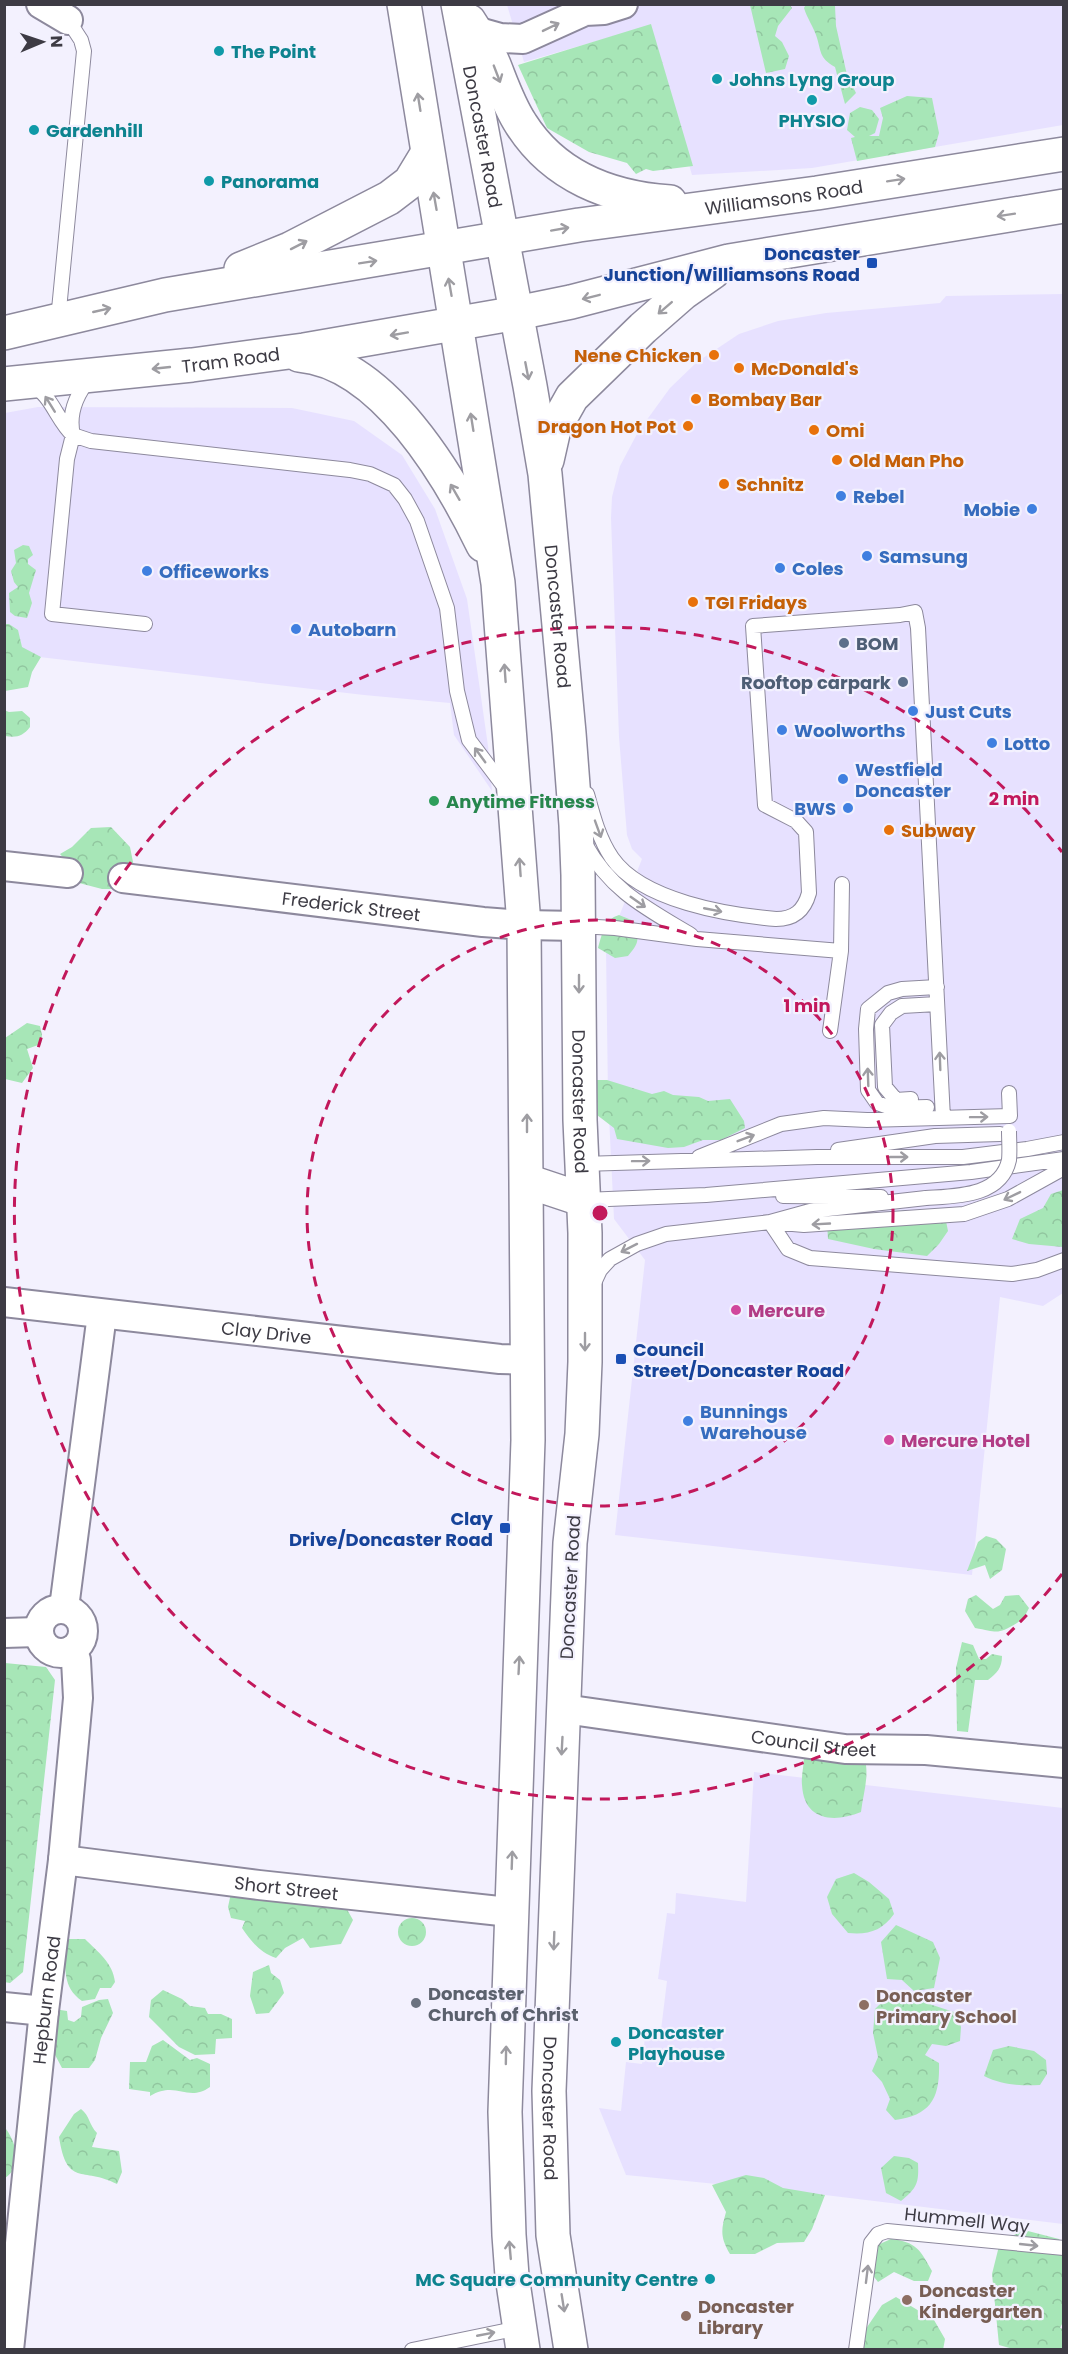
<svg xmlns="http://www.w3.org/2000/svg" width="1068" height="2354" viewBox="0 0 1068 2354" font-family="Poppins,sans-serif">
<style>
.built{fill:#e7e1ff}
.forest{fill:url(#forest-crowns)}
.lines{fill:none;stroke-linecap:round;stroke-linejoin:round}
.service-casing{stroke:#8d899d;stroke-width:16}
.minor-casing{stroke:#8d899d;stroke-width:32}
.primary-casing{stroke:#8d899d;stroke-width:36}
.service{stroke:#fff;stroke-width:14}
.minor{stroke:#fff;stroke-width:28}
.primary{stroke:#fff;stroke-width:33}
.service-bridge-casing{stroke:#8d899d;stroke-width:16;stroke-linecap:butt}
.service-bridge{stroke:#fff;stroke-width:14}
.oneway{stroke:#9e9da2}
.ring{fill:none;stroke:#c2185b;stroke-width:3;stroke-dasharray:10 8}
.culture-dot{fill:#0f9aa8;stroke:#f3f1fe;stroke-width:2}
.transit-dot{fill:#1a4fb4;stroke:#f3f1fe;stroke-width:2}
.food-dot{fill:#e8710a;stroke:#f3f1fe;stroke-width:2}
.shop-dot{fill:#3f7fe0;stroke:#f3f1fe;stroke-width:2}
.service-dot{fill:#5c6f8a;stroke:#f3f1fe;stroke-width:2}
.leisure-dot{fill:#2e9e5b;stroke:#f3f1fe;stroke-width:2}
.hotel-dot{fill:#d1479c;stroke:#f3f1fe;stroke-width:2}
.worship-dot{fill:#6b7280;stroke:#f3f1fe;stroke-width:2}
.education-dot{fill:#8d6e63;stroke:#f3f1fe;stroke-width:2}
.labels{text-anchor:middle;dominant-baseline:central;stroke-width:4.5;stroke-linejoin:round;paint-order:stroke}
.culture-label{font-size:18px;font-weight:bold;fill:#0d838f;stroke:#f3f1fe;text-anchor:start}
.street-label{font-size:18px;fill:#3d3b44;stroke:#f3f1fe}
.transit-label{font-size:18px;font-weight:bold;fill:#164399;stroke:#f3f1fe;text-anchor:end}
.food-label{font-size:18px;font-weight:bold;fill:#c56008;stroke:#f3f1fe;text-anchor:start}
.shop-label{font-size:18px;font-weight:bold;fill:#366cbe;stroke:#f3f1fe;text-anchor:start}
.service-label{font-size:18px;font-weight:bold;fill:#4e5e75;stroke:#f3f1fe;text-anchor:start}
.leisure-label{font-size:18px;font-weight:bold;fill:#27864d;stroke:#f3f1fe;text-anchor:start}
.hotel-label{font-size:18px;font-weight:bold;fill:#b23c85;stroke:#f3f1fe;text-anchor:start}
.worship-label{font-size:18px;font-weight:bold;fill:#5b616d;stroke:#f3f1fe;text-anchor:start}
.education-label{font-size:18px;font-weight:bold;fill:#785e54;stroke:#f3f1fe;text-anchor:start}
.centre{fill:#c2185b;stroke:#f3f1fe;stroke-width:3}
.ring-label{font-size:18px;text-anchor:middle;font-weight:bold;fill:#c2185b;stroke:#f3f1fe;stroke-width:4.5;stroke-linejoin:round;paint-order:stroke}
</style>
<defs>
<pattern id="forest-crowns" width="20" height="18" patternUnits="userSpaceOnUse" patternTransform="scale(1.5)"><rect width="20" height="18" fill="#a7e6b7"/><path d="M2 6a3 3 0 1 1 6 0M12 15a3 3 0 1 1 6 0" fill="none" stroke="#91c69f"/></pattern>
</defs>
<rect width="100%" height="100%" fill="#f3f1fe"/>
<path class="built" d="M507,5H1063V125L812,168L692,175L649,26L524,62Z
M1063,294V1293L1043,1306L1000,1297L972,1575L615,1535L645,1260L614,1219L608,1096L606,949L642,859L632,849L627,835L619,737L611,518L612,497L620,466L638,432L670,388L697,362L739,334L778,321L826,313L940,303L946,296Z
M38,407L292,408L354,421L402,455L435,509L467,599L488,746L492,791L454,735L450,703L364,695L5,653V413Z
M754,1772L1063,1808V2224L825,2195L626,2175L599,2108L621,2111L626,2062L642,2064L646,2028L661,2030L667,1981L658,1979L667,1913L675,1914L676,1893L746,1902Z"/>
<path class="forest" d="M806,4L833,5L835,6L836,26L847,75L856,93L845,104L835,67C818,57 822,52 816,35C813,26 807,18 804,8Z
M750,5H790L792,8L778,26L775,36L782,42L789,56L785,69L766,73Z
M651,24L693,166L653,171L646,169L636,174L627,163L589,152L547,128L518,65Z
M907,96L932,98L939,133L935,147L857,161L851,138L855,137L847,130L850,113L860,107L872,110L879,119L875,133L869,136H879L883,118L880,108Z
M23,545L29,546L33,555L28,559V564L36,570L29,593L32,603L27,618L15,616L10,612L9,593L18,587L14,582L11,571L16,563L14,550Z
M5,624H9L18,630L22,647L41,657L32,672L28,687L5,691Z
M4,710L9,712L22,711L30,718V727C23,736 17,738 5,736Z
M111,827L130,847L134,867L119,889H102L79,883L77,873L60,854L72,847L91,828Z
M619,915L634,921C639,939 640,942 628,956L615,958L598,948C602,935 604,919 619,915Z
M27,1023L40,1026L42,1035L41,1044L27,1049L33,1068L22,1083L5,1079V1038Z
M594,1080H607L652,1094L664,1091L673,1095L699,1097L708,1101L730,1099L744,1121L745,1128L721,1140H703L684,1147L668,1148L617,1139L614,1128L597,1115Z
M1063,1190V1247L1029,1244L1012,1239L1020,1219L1043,1208L1051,1194Z
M908,1210H929L945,1216L948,1231L939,1244L927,1256L874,1249L828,1239L827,1224L840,1214H877Z
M986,1536L996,1539L1006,1549L1002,1570L990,1579L985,1565L967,1571L978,1542Z
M976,1595L993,1609L1000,1605L1005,1596L1019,1595L1029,1608C1025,1616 1024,1618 1017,1623C997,1635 998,1632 975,1628L965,1611L968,1599Z
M962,1642L973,1645L979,1659H986L992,1654L1002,1656C1002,1668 997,1673 988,1680H975L968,1732L957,1731L956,1668Z
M5,1663L46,1667L55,1680L23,1972L10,1983L4,1982Z
M844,1752L866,1765C868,1781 863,1795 861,1812C834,1823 804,1821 802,1785C801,1776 804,1766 804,1757Z
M854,1873L869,1882L889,1899L894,1914C882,1931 868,1935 848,1933L832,1914L827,1897L836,1879Z
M231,1893L344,1904L353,1920L341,1944L310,1948L303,1938L285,1948L276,1958C260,1953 251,1941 242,1928L245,1921L231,1918L228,1907Z
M398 1932a14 14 0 1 1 28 0a14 14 0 1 1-28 0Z
M896,1925L933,1942L940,1958L934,1988L914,1991L902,1980L887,1979L881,1942Z
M69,1939H85C98,1952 113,1963 115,1982L111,1988H100L95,1999L82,2001C61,1986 68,1970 62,1948Z
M269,1965L271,1973L280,1980L284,1993L269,2013L256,2014L250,1996L253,1972Z
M163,1990L182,1999L190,2006L205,2008L208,2014H221L232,2019V2038L216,2039L215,2054L195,2055L179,2047L149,2017L151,2000Z
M889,1995L920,2001L957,2013L961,2027L960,2041L946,2046L932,2044L925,2055L939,2063C940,2098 931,2115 895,2120L886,2110L890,2099L882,2082L872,2071L878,2057L873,2033L875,2009Z
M108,1999L113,2013L101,2038L95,2060L89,2068H62L53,2051L54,2009L67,2011L68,2020L74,2022L81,2017L82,2007L99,2000Z
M163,2040L190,2060L197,2058L210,2064V2087C187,2103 177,2080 150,2096V2092L129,2089L130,2062H146L152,2046Z
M1009,2046L1034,2051L1046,2060L1047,2074L1040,2085C1020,2086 1002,2085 984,2076L993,2050Z
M81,2109C90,2116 89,2125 97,2133L92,2147L119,2151L122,2172L117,2184C82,2166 67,2188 59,2137L74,2114Z
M6,2129C17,2144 22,2167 5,2178L4,2130Z
M894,2156L909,2158L918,2163C919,2183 917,2188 901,2201L886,2193L881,2168Z
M746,2175L764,2178L783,2188L825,2195L812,2229L804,2242L777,2243L755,2254H730C720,2237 721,2230 726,2212L712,2185Z
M1024,2230L1059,2239L1064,2246V2320L1060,2328L1063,2329V2349H1013L999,2345L992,2274L1000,2242Z
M891,2239C916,2242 920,2249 932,2271L928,2281H914L894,2272L878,2282L865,2265L873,2247Z
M896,2297L934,2320L945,2339L943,2350L864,2349L859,2339L882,2305Z"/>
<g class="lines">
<defs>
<path id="service" d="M58,320L84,51L81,40L68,20
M31,385C51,393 57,421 73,435
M73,435C68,414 76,395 90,378
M145,624L52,614L67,459L73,435L91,441L350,470L370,474L394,485L405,499L417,521L447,608L457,691L469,740L506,789
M587,794C593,816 599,839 612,858C642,901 728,915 776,919C794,919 804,911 809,893L806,832L796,821L765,805L753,626L900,615L915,612L918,628L943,1118
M585,844C611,891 646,908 691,935
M578,926L615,928L697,939L841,951
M830,1031L841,951L842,884
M911,1099L896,1100L885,1087L882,1025L891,1013L902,1006L937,1004
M927,1107L891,1108L877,1103L868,1090L866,1029L868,1009L888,993L902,989L937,987
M838,1150L935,1136L1000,1134
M699,1157L781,1124L824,1118L867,1120L1010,1116L1009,1093
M582,1164L817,1157H963L1027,1149L1064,1142
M783,1196L881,1197
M926,1198L810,1211L770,1222L788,1249L810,1258L1012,1274L1037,1270L1064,1260
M584,1200L706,1195L971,1172L1064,1159
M593,1285L600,1270L610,1259L637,1244L666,1234L770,1222L804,1225L964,1214L1008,1199L1064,1168
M412,2350L519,2328
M856,2350L871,2243L878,2234L887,2231L1064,2248"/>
<g id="minor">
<path d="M41,4L68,20"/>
<path d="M475,31L500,38L523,39L585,11L604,10L623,4"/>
<path d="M4,866L68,873"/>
<path id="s1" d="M123,878L483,922L524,925L578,926"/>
<path id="s2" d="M4,1302L500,1359L528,1360"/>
<path d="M64,1608L102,1314"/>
<circle cx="61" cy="1631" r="22"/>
<path d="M4,1633L38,1632"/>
<path id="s3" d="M564,1709L845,1749L926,1750L1064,1763"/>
<path id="s4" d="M63,1860L259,1885L510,1912"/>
<path d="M4,2007L44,2011"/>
<path id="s5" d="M9,2350L44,2011L63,1860L78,1698L76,1660L72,1650"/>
</g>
<g id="primary">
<path d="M404,4L498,583L524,925L528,1440L505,2112L509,2235L512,2276L523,2350"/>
<path id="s6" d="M458,4L530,386L545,474L569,733L576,825L578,875L580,1120L585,1233V1362L582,1434L570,1543L568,1594L549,2091L553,2235L571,2350"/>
<path d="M469,21C478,35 488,50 494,65C502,85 509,106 521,124C554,176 610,198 670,202"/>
<path d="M241,269L290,249L389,198L410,182L427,154"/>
<path id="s7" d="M4,333L165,295L579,225L817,193L1064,154"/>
<path d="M299,355C383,362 450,477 483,545"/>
<path id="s8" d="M4,384L192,365L304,350L517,313L571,302L729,261L1064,206"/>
<path d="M547,460L554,429L572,397L643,328L683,293L713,272"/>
<path d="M527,1181L584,1200"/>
</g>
</defs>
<use href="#service" class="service-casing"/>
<use href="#minor" class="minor-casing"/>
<use href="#primary" class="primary-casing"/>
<use href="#service" class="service"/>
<use href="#minor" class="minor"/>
<use href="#primary" class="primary"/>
<defs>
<path id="service-bridge" d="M926,1198C955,1196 1001,1197 1009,1160C1010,1151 1009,1140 1009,1131"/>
</defs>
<use href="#service-bridge" class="service-bridge-casing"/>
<use href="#service-bridge" class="service-bridge"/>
</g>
<defs><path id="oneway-shaft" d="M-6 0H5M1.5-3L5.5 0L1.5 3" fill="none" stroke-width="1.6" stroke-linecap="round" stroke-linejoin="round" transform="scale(1.5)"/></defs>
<g class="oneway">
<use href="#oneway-shaft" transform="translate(551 27) rotate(-26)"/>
<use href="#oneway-shaft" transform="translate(497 74) rotate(69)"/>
<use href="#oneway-shaft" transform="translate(419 102) rotate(-99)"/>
<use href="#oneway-shaft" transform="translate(896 180) rotate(-9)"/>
<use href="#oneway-shaft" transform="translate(435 201) rotate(-100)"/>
<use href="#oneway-shaft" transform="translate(1006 215) rotate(171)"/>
<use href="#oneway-shaft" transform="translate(560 229) rotate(-10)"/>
<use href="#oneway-shaft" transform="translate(299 245) rotate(-27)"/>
<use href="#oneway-shaft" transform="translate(368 262) rotate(-9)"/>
<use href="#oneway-shaft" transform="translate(450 287) rotate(-100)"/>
<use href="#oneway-shaft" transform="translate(591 297) rotate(166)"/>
<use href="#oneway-shaft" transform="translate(665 308) rotate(139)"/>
<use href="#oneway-shaft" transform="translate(102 310) rotate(-13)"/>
<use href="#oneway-shaft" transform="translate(399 334) rotate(170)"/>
<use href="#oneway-shaft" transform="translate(161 368) rotate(174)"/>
<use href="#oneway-shaft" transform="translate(527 371) rotate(79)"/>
<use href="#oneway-shaft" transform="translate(50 404) rotate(-122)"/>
<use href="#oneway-shaft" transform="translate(472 422) rotate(-99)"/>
<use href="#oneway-shaft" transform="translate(455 492) rotate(-120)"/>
<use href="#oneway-shaft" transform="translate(505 673) rotate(-94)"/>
<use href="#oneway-shaft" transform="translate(480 755) rotate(-126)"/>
<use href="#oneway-shaft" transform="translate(598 829) rotate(70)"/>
<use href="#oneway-shaft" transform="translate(520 867) rotate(-94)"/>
<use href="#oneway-shaft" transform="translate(638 902) rotate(35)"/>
<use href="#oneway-shaft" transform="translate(713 910) rotate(11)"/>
<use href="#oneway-shaft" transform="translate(579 984) rotate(90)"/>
<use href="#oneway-shaft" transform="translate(940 1061) rotate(-92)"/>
<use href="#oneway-shaft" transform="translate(868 1077) rotate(-92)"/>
<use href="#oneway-shaft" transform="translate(979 1117) rotate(-1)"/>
<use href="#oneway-shaft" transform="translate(527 1123) rotate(-90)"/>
<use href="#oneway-shaft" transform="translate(746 1138) rotate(-21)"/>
<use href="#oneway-shaft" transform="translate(899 1157)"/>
<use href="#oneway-shaft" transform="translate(641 1161) rotate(-1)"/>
<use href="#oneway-shaft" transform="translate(1012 1196) rotate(154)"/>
<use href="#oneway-shaft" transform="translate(821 1224) rotate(177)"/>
<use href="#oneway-shaft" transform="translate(629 1248) rotate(153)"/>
<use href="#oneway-shaft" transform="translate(585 1342) rotate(90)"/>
<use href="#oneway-shaft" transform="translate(519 1665) rotate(-87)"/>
<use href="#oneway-shaft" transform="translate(562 1746) rotate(93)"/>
<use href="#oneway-shaft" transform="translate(512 1860) rotate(-88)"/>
<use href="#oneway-shaft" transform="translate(554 1941) rotate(92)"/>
<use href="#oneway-shaft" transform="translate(506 2055) rotate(-89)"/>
<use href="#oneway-shaft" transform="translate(1029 2245) rotate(6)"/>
<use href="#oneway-shaft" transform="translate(510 2250) rotate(-95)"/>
<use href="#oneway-shaft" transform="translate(867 2274) rotate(-83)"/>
<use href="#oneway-shaft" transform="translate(563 2303) rotate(81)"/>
<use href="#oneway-shaft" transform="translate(486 2334) rotate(-11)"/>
</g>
<g class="ring">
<circle cx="600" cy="1213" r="293"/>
<path d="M1062 1574A586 586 0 1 1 1062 852"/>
</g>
<g class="culture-dot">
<circle cx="219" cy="51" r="6"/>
<circle cx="717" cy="79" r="6"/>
<circle cx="812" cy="100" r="6"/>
<circle cx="34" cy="130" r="6"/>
<circle cx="209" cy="181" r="6"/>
<circle cx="616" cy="2042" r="6"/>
<circle cx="710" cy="2279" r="6"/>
</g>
<g class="transit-dot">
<rect x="866" y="257" width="12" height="12" rx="3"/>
<rect x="615" y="1353" width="12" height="12" rx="3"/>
<rect x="499" y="1522" width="12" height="12" rx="3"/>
</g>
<g class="food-dot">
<circle cx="714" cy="355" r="6"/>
<circle cx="739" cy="368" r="6"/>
<circle cx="696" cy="399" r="6"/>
<circle cx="688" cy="426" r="6"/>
<circle cx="814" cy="430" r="6"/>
<circle cx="837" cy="460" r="6"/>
<circle cx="724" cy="484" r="6"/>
<circle cx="693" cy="602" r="6"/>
<circle cx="889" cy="830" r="6"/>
</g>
<g class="shop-dot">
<circle cx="841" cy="496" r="6"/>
<circle cx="1032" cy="509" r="6"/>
<circle cx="867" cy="556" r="6"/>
<circle cx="780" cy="568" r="6"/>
<circle cx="147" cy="571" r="6"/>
<circle cx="296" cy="629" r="6"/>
<circle cx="913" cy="711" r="6"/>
<circle cx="782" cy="730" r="6"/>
<circle cx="992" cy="743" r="6"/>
<circle cx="843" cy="779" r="6"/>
<circle cx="848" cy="808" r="6"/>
<circle cx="688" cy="1421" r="6"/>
</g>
<g class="service-dot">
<circle cx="844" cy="643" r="6"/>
<circle cx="903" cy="682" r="6"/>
</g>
<circle class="leisure-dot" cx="434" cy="801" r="6"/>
<g class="hotel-dot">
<circle cx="736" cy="1310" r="6"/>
<circle cx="889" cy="1440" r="6"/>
</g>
<circle class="worship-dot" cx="416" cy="2003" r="6"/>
<g class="education-dot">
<circle cx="864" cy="2005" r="6"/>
<circle cx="907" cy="2300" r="6"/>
<circle cx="686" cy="2316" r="6"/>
</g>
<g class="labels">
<g class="culture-label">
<text x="231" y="51">The Point</text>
<text x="729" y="79">Johns Lyng Group</text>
<text x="812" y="120" text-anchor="middle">PHYSIO</text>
<text x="46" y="130">Gardenhill</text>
<text x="221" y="181">Panorama</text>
<text x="628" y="2032">Doncaster<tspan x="628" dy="21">Playhouse</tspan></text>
<text x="698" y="2279" text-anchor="end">MC Square Community Centre</text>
</g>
<g class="street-label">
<text stroke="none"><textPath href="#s6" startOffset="135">Doncaster Road</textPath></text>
<text stroke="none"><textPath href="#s7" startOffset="792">Williamsons Road</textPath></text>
<text stroke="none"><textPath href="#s8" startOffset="228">Tram Road</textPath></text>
<text stroke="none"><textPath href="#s6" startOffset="621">Doncaster Road</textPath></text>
<text stroke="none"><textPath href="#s1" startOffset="230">Frederick Street</textPath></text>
<text stroke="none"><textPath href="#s6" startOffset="1107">Doncaster Road</textPath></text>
<text stroke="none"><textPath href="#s2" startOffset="264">Clay Drive</textPath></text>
<text transform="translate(570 1587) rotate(-87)">Doncaster Road</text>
<text stroke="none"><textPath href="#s3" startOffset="252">Council Street</textPath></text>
<text stroke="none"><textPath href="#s4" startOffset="225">Short Street</textPath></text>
<text stroke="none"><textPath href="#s5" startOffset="352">Hepburn Road</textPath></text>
<text stroke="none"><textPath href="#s6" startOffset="2115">Doncaster Road</textPath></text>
<text transform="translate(967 2220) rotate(6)">Hummell Way</text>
</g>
<g class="transit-label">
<text x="860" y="253">Doncaster<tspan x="860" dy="21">Junction/Williamsons Road</tspan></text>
<text x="633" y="1349" text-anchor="start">Council<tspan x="633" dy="21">Street/Doncaster Road</tspan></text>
<text x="493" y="1518">Clay<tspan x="493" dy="21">Drive/Doncaster Road</tspan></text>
</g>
<g class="food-label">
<text x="702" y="355" text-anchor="end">Nene Chicken</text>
<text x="751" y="368">McDonald's</text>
<text x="708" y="399">Bombay Bar</text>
<text x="676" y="426" text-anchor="end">Dragon Hot Pot</text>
<text x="826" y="430">Omi</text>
<text x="849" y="460">Old Man Pho</text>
<text x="736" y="484">Schnitz</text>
<text x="705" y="602">TGI Fridays</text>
<text x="901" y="830">Subway</text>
</g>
<g class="shop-label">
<text x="853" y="496">Rebel</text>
<text x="1020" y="509" text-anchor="end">Mobie</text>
<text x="879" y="556">Samsung</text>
<text x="792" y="568">Coles</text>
<text x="159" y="571">Officeworks</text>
<text x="308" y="629">Autobarn</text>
<text x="925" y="711">Just Cuts</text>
<text x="794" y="730">Woolworths</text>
<text x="1004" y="743">Lotto</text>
<text x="855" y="769">Westfield<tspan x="855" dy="21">Doncaster</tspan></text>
<text x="836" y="808" text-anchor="end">BWS</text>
<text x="700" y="1411">Bunnings<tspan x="700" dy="21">Warehouse</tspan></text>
</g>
<g class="service-label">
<text x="856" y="643">BOM</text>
<text x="891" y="682" text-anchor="end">Rooftop carpark</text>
</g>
<g class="leisure-label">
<text x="446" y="801">Anytime Fitness</text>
</g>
<g class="hotel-label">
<text x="748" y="1310">Mercure</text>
<text x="901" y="1440">Mercure Hotel</text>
</g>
<g class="worship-label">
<text x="428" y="1993">Doncaster<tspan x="428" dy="21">Church of Christ</tspan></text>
</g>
<g class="education-label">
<text x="876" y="1995">Doncaster<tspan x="876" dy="21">Primary School</tspan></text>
<text x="919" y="2290">Doncaster<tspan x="919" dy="21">Kindergarten</tspan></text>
<text x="698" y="2306">Doncaster<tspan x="698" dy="21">Library</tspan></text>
</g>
</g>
<circle cx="600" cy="1213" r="9" class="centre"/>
<g class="ring-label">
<text x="1014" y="805">2 min</text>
<text x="807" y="1012">1 min</text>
</g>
<rect width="1068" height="2354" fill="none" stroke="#3d3b44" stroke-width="12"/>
<g transform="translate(42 42) rotate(88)" stroke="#f3f1fe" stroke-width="4.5" paint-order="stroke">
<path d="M0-4.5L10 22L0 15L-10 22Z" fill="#3d3b44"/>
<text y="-9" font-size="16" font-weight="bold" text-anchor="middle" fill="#3d3b44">N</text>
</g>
</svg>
